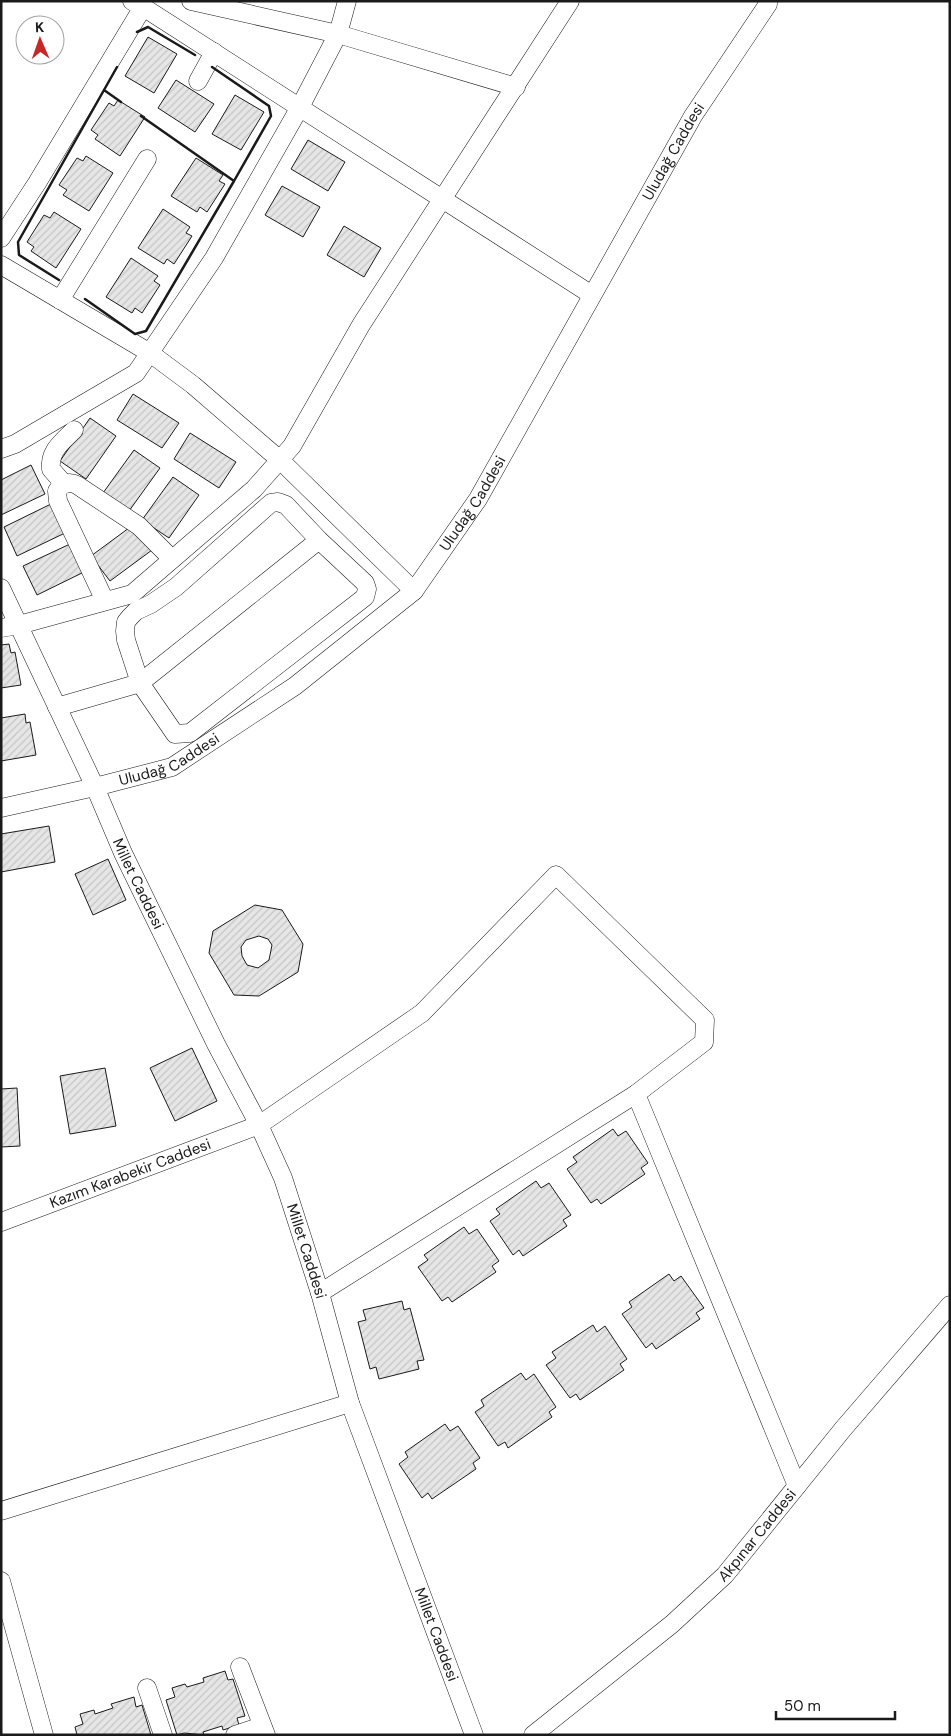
<svg xmlns="http://www.w3.org/2000/svg" width="951" height="1736" viewBox="0 0 951 1736" font-family="'DM Sans',sans-serif">
<style>
.building{fill:url(#building-hatch);stroke:#1a1a1a;fill-rule:evenodd}
.lines{fill:none;stroke-linecap:round;stroke-linejoin:round}
.minor-casing{stroke:#1a1a1a;stroke-width:19}
.minor{stroke:#fff;stroke-width:18}
.wall{stroke:#1a1a1a;stroke-width:2.5}
.labels{text-anchor:middle;dominant-baseline:central;stroke-width:4;stroke-linejoin:round;paint-order:stroke}
.street-label{font-size:15px;fill:#1a1a1a;stroke:#fff}
</style>
<defs>
<pattern id="building-hatch" width="6" height="6" patternUnits="userSpaceOnUse" patternTransform="scale(1.25)"><rect width="6" height="6" fill="#e6e6e6"/><path d="M-1 1l2-2M0 6l6-6M5 7l2-2" fill="none" stroke="#c5c5c5"/></pattern>
</defs>
<rect width="100%" height="100%" fill="#fff"/>
<path class="building" d="M148,37L177,54L154,93L125,76Z
M176,80L214,104L195,132L158,108Z
M235,95L264,112L241,150L212,134Z
M118,100L145,117L120,156L95,139L98,135L91,130L109,103L114,106Z
M308,140L345,162L328,191L291,169Z
M86,156L113,173L89,211L63,195L67,190L59,185L77,158L83,161Z
M196,158L223,175L219,181L225,184L207,212L200,207L197,212L171,196Z
M282,186L320,207L303,237L265,215Z
M163,209L190,227L186,233L192,236L174,264L167,259L164,264L138,248Z
M54,212L81,229L56,268L31,251L34,247L27,242L44,215L50,218Z
M344,226L381,248L364,277L327,255Z
M131,258L158,276L154,281L160,285L142,313L135,308L132,313L106,297Z
M133,394L179,423L162,448L117,420Z
M90,418L116,436L86,479L60,461Z
M190,433L236,462L219,488L174,459Z
M134,450L160,468L129,511L103,493Z
M31,465L45,494L1,515V480Z
M173,477L199,495L169,538L142,520Z
M51,504L65,533L17,556L4,527Z
M133,525L152,550L110,581L91,556Z
M70,544L84,572L37,595L23,566Z
M9,644L11,653L15,652L21,685L1,688V645Z
M25,714L26,723L30,722L36,755L1,761V718Z
M49,826L55,862L1,872V834Z
M108,859L126,900L93,915L75,874Z
M255,905L282,910L303,944L298,972L259,996L234,995L209,953L213,931ZM259,936L268,939L272,945L269,960L258,968L247,965L242,956L241,947L246,940Z
M192,1048L217,1101L175,1121L150,1068Z
M105,1068L116,1126L70,1134L60,1076Z
M17,1088L20,1146L1,1147V1089Z
M613,1129L618,1136L626,1131L648,1163L641,1168L645,1174L601,1204L597,1199L591,1203L567,1169L577,1162L573,1157Z
M536,1181L541,1188L549,1183L571,1215L563,1220L567,1226L523,1256L519,1250L513,1255L490,1221L500,1214L496,1209Z
M464,1227L469,1234L477,1229L499,1261L492,1266L496,1272L452,1302L448,1297L442,1301L418,1267L428,1260L424,1255Z
M669,1274L674,1281L681,1276L704,1308L696,1313L700,1319L656,1349L652,1343L646,1348L622,1314L632,1307L629,1302Z
M402,1301L404,1310L410,1308L424,1360L417,1361L419,1369L379,1379L376,1367L370,1369L358,1322L366,1320L363,1310Z
M593,1325L597,1332L605,1326L627,1359L620,1364L624,1370L580,1400L576,1394L570,1398L546,1365L556,1358L552,1352Z
M521,1373L526,1380L534,1374L556,1407L549,1412L552,1417L508,1448L505,1442L498,1446L475,1412L484,1406L481,1400Z
M445,1424L450,1431L458,1426L480,1458L473,1463L476,1469L432,1499L428,1493L422,1498L399,1464L408,1457L405,1452Z
M225,1671L228,1680L233,1679L245,1716L237,1718L239,1725L223,1730L222,1726L203,1732L204,1735L184,1733L177,1735L166,1700L175,1697L172,1688L185,1684L187,1687L204,1682L203,1678Z
M134,1697L136,1707L142,1705L151,1735H77L75,1727L83,1724L80,1714L94,1710L95,1714L113,1708L111,1704Z"/>
<g class="lines">
<defs>
<g id="minor">
<path d="M132,1L143,7L592,295"/>
<path d="M191,1L338,34L516,87"/>
<path d="M198,81L214,52"/>
<path d="M1,238L37,183L143,7"/>
<path d="M1,265L150,353L193,385L280,460L414,591"/>
<path d="M60,300L147,159"/>
<path d="M1,449L15,444L136,373L214,258L300,107L338,34L347,1"/>
<path d="M64,484L51,469C49,451 62,442 74,430"/>
<path d="M278,502L286,505L319,540L365,583L367,589L365,597L190,733L175,734L140,683L126,640L125,631L126,622L130,617L136,611L151,604L176,587L271,503Z"/>
<path id="s1" d="M1,588L95,787L123,853L216,1044L259,1125L283,1178L320,1293L350,1403L474,1735"/>
<path d="M105,601L58,501L57,491C62,483 69,481 77,485L139,526L172,559"/>
<path d="M1,628L19,625L132,594L254,489L292,446L361,325L570,1"/>
<path d="M57,707L140,683L319,540"/>
<path id="s2" d="M1,808L95,787L172,767L295,686L414,591L478,499L693,116L768,4V1"/>
<path d="M636,1094L797,1486"/>
<path id="s3" d="M1,1222L259,1125L422,1013L556,875L705,1020L704,1042L636,1094L320,1293"/>
<path d="M1,1511L350,1403"/>
<path d="M1,1581L44,1735"/>
<path d="M240,1667L266,1735"/>
<path d="M147,1688L163,1735"/>
<path d="M235,1735L262,1726"/>
<path id="s4" d="M533,1735L672,1624L725,1575L843,1429L950,1305"/>
</g>
</defs>
<use href="#minor" class="minor-casing"/>
<use href="#minor" class="minor"/>
<path class="wall" d="M137,32L148,27L195,55
M212,67L269,106L271,116L234,181
M104,90L117,67
M59,280L19,255L18,242L104,90L121,102
M85,299L135,334L146,331L234,181L141,116"/>
</g>
<g class="labels">
<g class="street-label">
<text stroke="none"><textPath href="#s2" startOffset="986">Uludağ Caddesi</textPath></text>
<text stroke="none"><textPath href="#s2" startOffset="581">Uludağ Caddesi</textPath></text>
<text stroke="none"><textPath href="#s2" startOffset="176">Uludağ Caddesi</textPath></text>
<text stroke="none"><textPath href="#s1" startOffset="326">Millet Caddesi</textPath></text>
<text stroke="none"><textPath href="#s3" startOffset="138">Kazım Karabekir Caddesi</textPath></text>
<text stroke="none"><textPath href="#s1" startOffset="731">Millet Caddesi</textPath></text>
<text stroke="none"><textPath href="#s4" startOffset="301">Akpınar Caddesi</textPath></text>
<text stroke="none"><textPath href="#s1" startOffset="1136">Millet Caddesi</textPath></text>
</g>
</g>
<rect width="951" height="1736" fill="none" stroke="#1a1a1a" stroke-width="5"/>
<g transform="translate(40 40) rotate(358)"><circle r="24" fill="#ffffff" stroke="#a3a3a3"/>
<path d="M0-4L9 19L0 12L-9 19Z" fill="#c62828"/>
<text y="-8" font-size="14" font-weight="bold" text-anchor="middle" fill="#1a1a1a">K</text>
</g>
<path d="M776 1711v8h119v-8" fill="none" stroke="#1a1a1a" stroke-width="2.5"/>
<text x="784" y="1711" font-size="15" fill="#1a1a1a" stroke="#ffffff" stroke-width="4" paint-order="stroke">50 m</text>
</svg>
